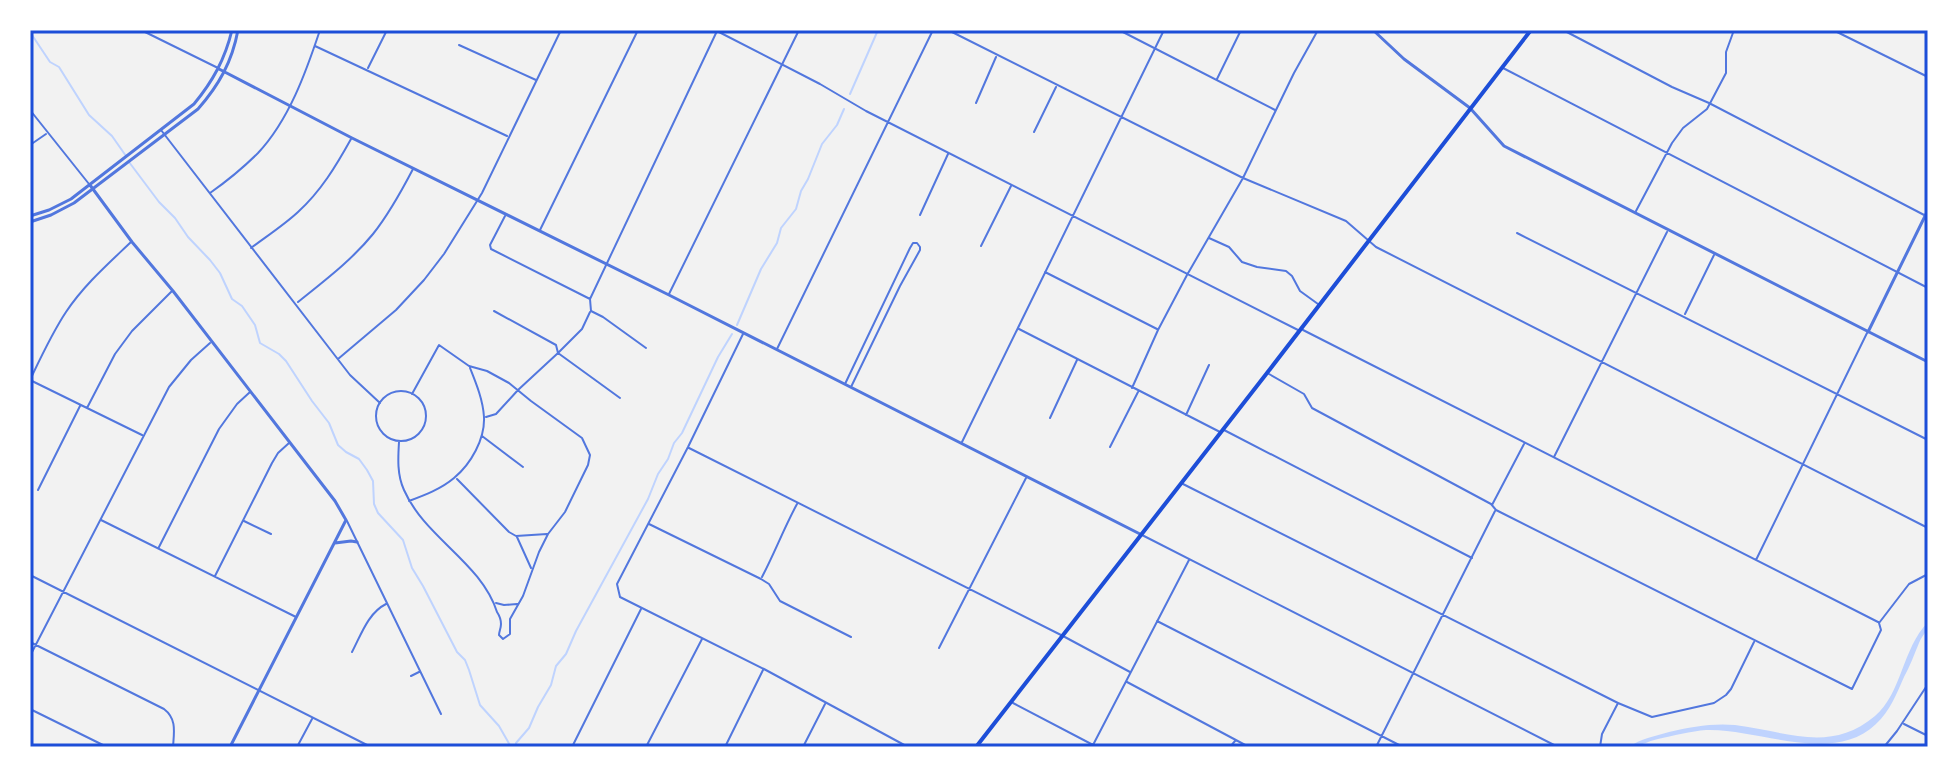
<svg xmlns="http://www.w3.org/2000/svg" width="1958" height="777" viewBox="0 0 1958 777" font-family="Manrope,sans-serif">
<style>
.water{fill:#bfd3fe}
.lines{fill:none;stroke-linecap:round;stroke-linejoin:round}
.stream{stroke:#bfd3fe;stroke-width:2}
.minor{stroke:#5277de;stroke-width:2}
.tertiary{stroke:#5277de;stroke-width:3}
.primary{stroke:#1d4ed8;stroke-width:4}
.neatline{fill:none;stroke:#1d4ed8;stroke-width:3}
</style>
<rect width="100%" height="100%" fill="#f2f2f2"/>
<path class="water" d="M1928,622C1928,632 1922,635 1919,643C1914,655 1910,666 1904,677C1897,693 1890,711 1876,724C1832,766 1759,728 1706,730C1692,731 1672,736 1658,739C1648,741 1639,747 1629,747C1640,739 1655,736 1669,732C1691,727 1712,723 1735,725C1786,731 1830,754 1875,716C1902,693 1902,649 1928,622Z"/>
<g class="lines">
<path class="stream" d="M30,32L50,62L59,67L89,115L112,136L126,156
M850,94L878,30
M129,162L159,202L175,218L188,237L210,260L220,273L232,299L242,306L255,325L260,343L279,354L286,361L312,401L329,423L338,445L346,452L359,459L367,470L373,481L374,504L378,513L403,540L412,568L423,586L457,652L465,660L469,670L480,705L499,726L511,747
M737,325L761,269L777,243L781,228L796,209L801,191L808,179L822,144L837,125L844,109
M516,747V743L529,728L538,707L551,685L556,666L566,654L576,631L648,499L658,474L668,459L674,443L682,433L718,357L732,334"/>
<path class="minor" d="M141,30L218,68
M715,30L820,84L866,111L1298,330
M948,30L1243,178L1346,221L1376,247L1928,528
M1119,30L1275,110
M1563,30L1672,87L1709,103L1928,217
M1833,30L1928,77
M459,45L536,80
M315,46L507,136
M368,68L387,30
M1503,68L1928,288
M1217,79L1241,30
M976,103L996,57
M30,110L89,184
M161,130L350,375L380,403
M1034,132L1056,87
M30,145L46,134
M210,193C227,181 243,168 258,153C289,120 306,72 320,30
M1636,211L1672,143L1683,128L1707,109L1726,73V52L1734,30
M920,215L948,154
M505,216L490,245L491,249L590,299L591,311L603,317L646,348
M540,230L638,30
M1517,233L1928,440
M1209,238L1229,247L1242,262L1257,267L1286,271L1292,276L1300,291L1318,304
M131,242C108,264 84,285 66,312C52,333 41,357 30,380L142,435
M981,246L1011,186
M251,248C267,236 284,225 298,212C321,191 336,166 351,139
M1045,272L1157,329
M669,294L799,30
M590,299L717,31
M298,302C324,281 352,260 373,234C389,214 401,192 413,169
M494,311L556,345L558,353L620,398
M1685,314L1714,255
M1019,329L1220,432
M1303,330L1878,622
M743,334L688,447L617,584L620,597L764,669L908,747
M777,349L933,30
M338,359L396,310L424,280L444,254L482,193L561,30
M1269,374L1304,394L1312,408L1491,504L1496,510L1852,689L1881,630L1879,623L1909,584L1928,574
M845,384L910,248L913,243H917L920,247V250L900,286L851,387
M1132,388L1158,330L1187,275L1243,178L1294,73L1318,30
M376 416a25 25 0 1 1 50 0a25 25 0 1 1-50 0Z
M87,408L115,354L132,331L172,291
M1186,415L1209,365
M486,417L496,414L518,390L558,353L582,329L590,312
M1050,418L1077,360
M1224,430L1472,558
M482,436L523,467
M399,442C398,458 397,475 404,490C425,538 481,562 497,612C499,615 501,620 501,624C501,628 499,632 499,635L503,639L510,634V619L523,596L539,552L548,534L565,512L588,465L590,455L582,438L531,401L509,383L487,371L469,366L439,345L412,394
M962,442L1164,30
M1110,447L1138,392
M689,448L1063,636L1130,672
M1554,457L1667,232
M457,479L509,532L516,536L547,534
M1183,484L1618,703
M38,490L80,406
M409,501C425,495 441,489 454,478C471,464 485,439 484,417C483,400 476,383 470,368
M1492,505L1524,444
M101,520L296,617
M244,521L271,534
M347,521L441,714
M649,524L761,579L769,584L780,601L851,637
M1142,535L1558,747
M517,537L531,568
M159,547L219,429L237,404L250,392
M1756,560L1867,333
M30,575L371,747
M215,576L272,463L278,453L289,443
M762,577C775,552 784,528 797,504
M496,603L504,605L517,604
M1157,621L1403,747
M30,642L164,709C177,719 174,732 173,747
M939,648L1026,478
M352,652C361,635 368,613 386,604
M30,656L169,387L191,360L210,343
M411,676L419,672
M1127,682L1249,747
M1013,703L1097,747
M30,709L107,747
M1904,724L1928,736
M1093,745L1189,560
M297,747L312,719
M572,747L641,609
M646,747L702,639
M725,747L763,670
M803,747L825,704
M1230,747L1235,741
M1376,747L1495,511
M1600,747L1602,734L1618,703L1652,717L1714,703L1726,695L1731,689L1754,642
M1884,747L1897,731L1928,684"/>
<path class="tertiary" d="M1373,30L1404,59L1470,108L1504,146L1928,362
M219,69L352,138L669,295L1140,534
M90,185L132,242L173,291L335,501L346,520L230,747
M30,216L49,210L71,199L194,104C213,81 225,59 232,30
M30,222L51,215L74,203L198,109C219,85 232,62 238,30
M1868,332L1928,210
M335,543L351,541L357,542"/>
<path class="primary" d="M976,747L1267,373L1531,30"/>
</g>
<rect width="1958" height="777" fill="none" stroke="#ffffff" stroke-width="64"/>
<rect x="32" y="32" width="1894" height="713" class="neatline"/>
</svg>
